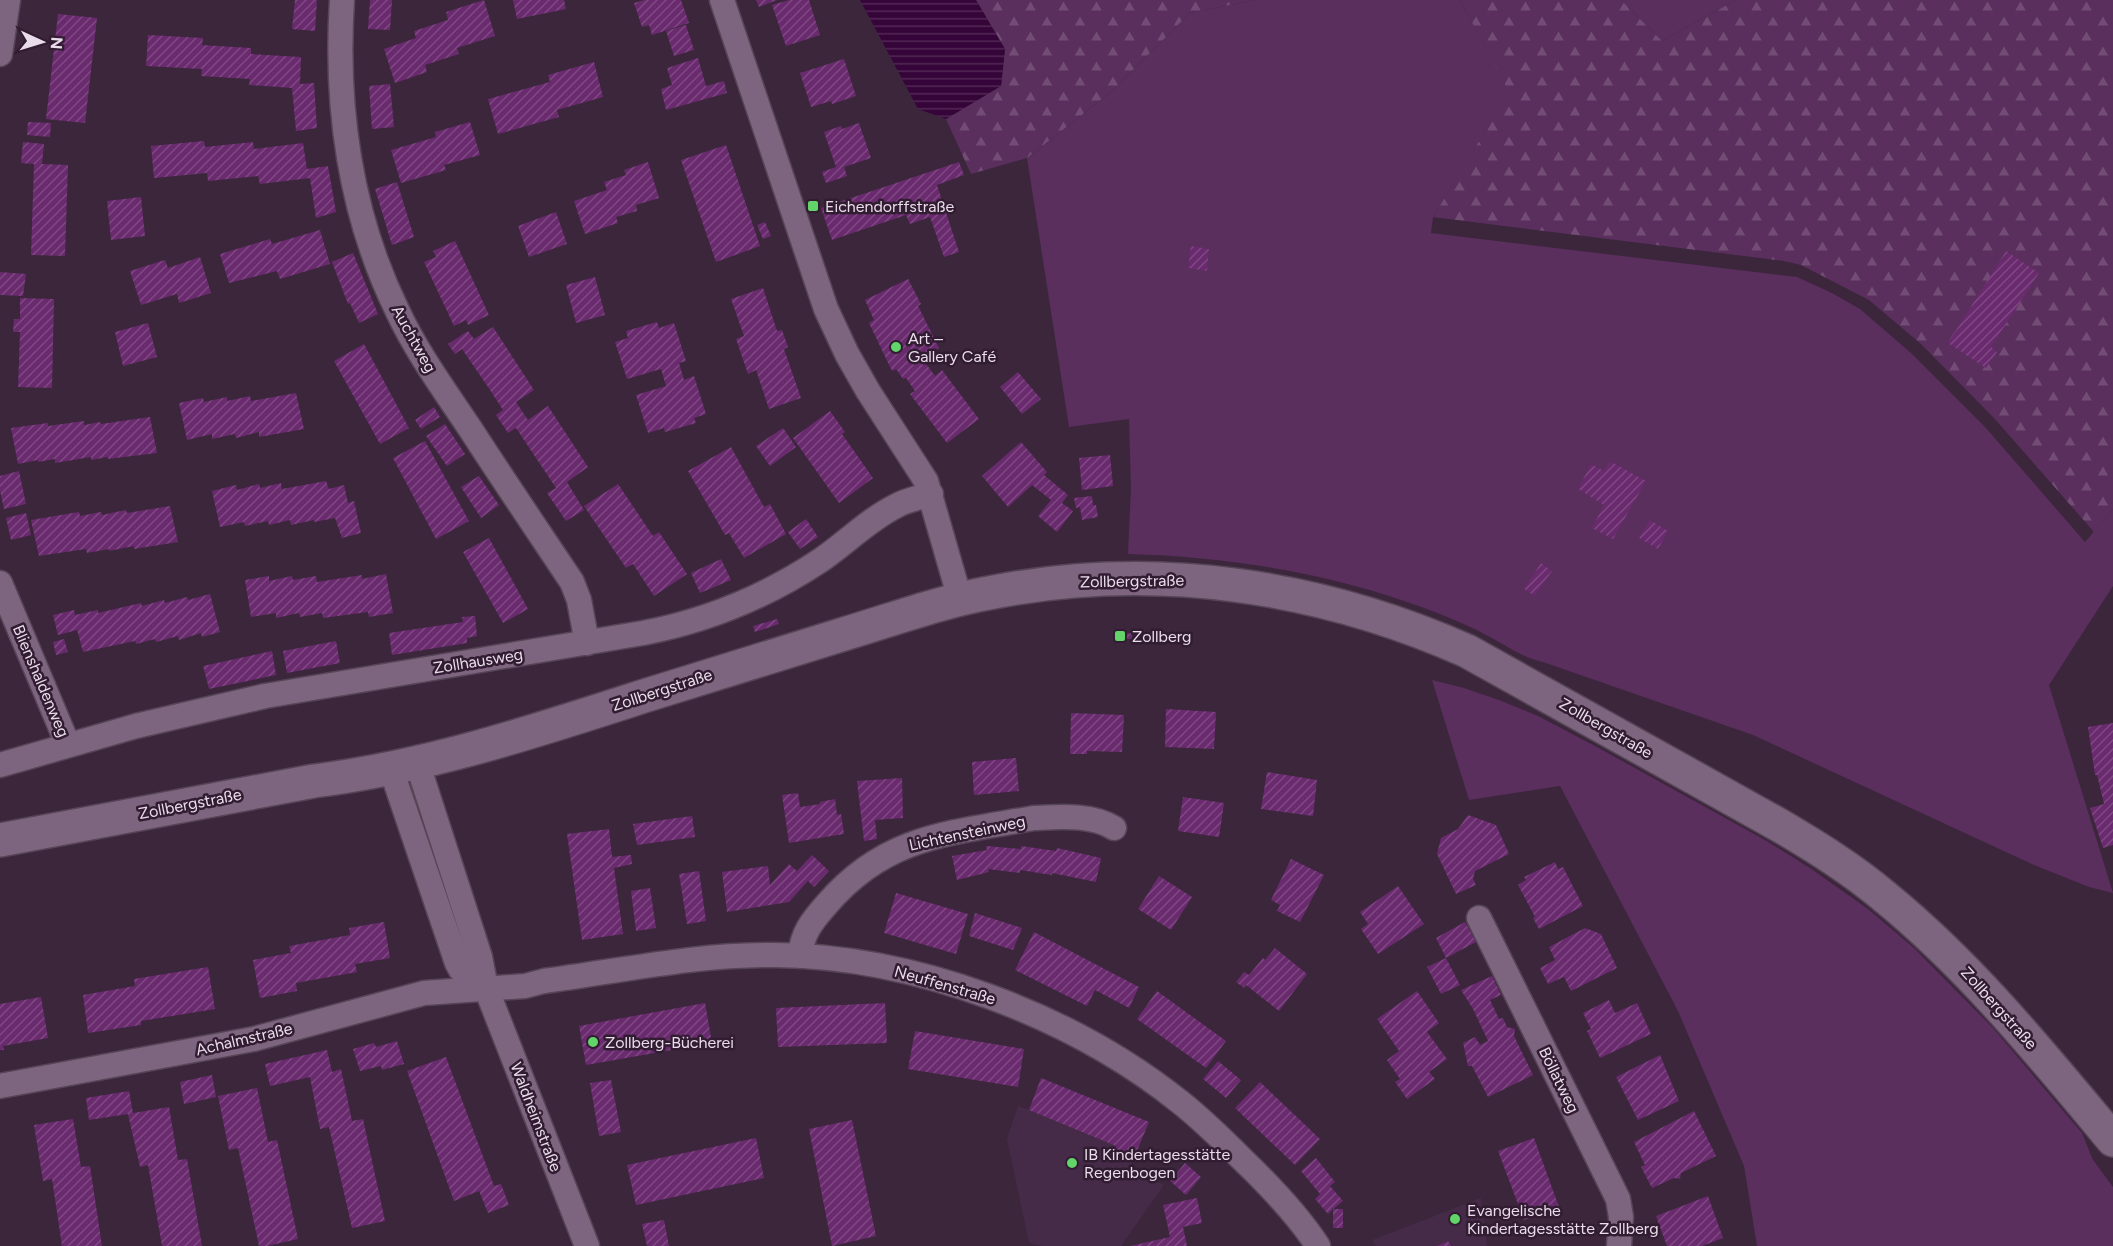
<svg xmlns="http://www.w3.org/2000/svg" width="2113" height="1246" viewBox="0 0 2113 1246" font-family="Figtree,sans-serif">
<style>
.built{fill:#452b47}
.green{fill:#5a2e5d}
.forest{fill:url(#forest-firs)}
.water{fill:url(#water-rules)}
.building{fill:url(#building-hatch)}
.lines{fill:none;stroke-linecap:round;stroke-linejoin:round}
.minor-casing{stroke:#564457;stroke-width:27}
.secondary-casing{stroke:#564457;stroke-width:36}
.minor{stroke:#7e657f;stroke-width:24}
.secondary{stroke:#7e657f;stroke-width:33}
.poi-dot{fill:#62d469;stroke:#311c32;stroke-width:2}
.labels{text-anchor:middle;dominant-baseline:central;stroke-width:5;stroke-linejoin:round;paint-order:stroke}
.poi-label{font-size:16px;fill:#eadceb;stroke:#311c32;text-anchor:start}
.street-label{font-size:16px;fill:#eadceb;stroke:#311c32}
</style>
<defs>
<pattern id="forest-firs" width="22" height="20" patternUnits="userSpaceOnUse" patternTransform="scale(1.5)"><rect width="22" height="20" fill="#5a2e5d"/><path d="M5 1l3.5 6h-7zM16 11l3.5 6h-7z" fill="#724c74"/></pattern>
<pattern id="water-rules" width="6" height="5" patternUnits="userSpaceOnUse" patternTransform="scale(1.5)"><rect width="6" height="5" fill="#350439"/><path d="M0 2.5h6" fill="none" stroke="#522856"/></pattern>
<pattern id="building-hatch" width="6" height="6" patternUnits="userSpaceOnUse" patternTransform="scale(1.5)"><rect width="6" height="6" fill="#692a6e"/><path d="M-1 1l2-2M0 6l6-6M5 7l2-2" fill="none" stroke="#7f4883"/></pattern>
</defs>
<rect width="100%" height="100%" fill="#3b263c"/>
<path class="built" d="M1041,1078L1149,1122L1130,1168L1164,1185L1121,1246H1042L1029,1243L1007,1139L1018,1106L1029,1110Z
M1481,1198L1487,1246H1376L1372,1240Z"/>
<path class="green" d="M1255,0H1460L1510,92L1433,217L1431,233L1797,277L1832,293L1860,309L1911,353L1986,428L2085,542L2113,509V586L2049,685L2113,893L2089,887L2034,865L1753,735L1543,662C1519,656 1511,648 1490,637C1470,626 1448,617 1427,609C1331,573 1231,557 1128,554L1131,488L1129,419L1069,427L1027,158L1111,92L1190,13Z
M1621,0H1736L1662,41Z
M1432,680L1464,688L1499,700L1538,716L1597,747L1765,840L1810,868L1868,909L1914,948L1993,1028L2082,1133L2093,1160L2113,1187V1246H1757L1744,1166L1678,1011L1560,786L1469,800Z"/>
<path class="forest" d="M976,0H1255L1190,13L1111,92L1027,158L971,174L946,119L1001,86L1005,49Z
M1460,0H1621L1662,41L1736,0H2113V509L2094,532L1994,418L1921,344L1869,300L1801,265L1784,261L1433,217L1509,92Z"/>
<path class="water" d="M860,0H976L1005,49L1001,86L946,119L918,109Z"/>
<path class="building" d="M295,0H317L315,31L292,29Z
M370,0H392L390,30L368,29Z
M484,0L495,36L457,48L459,54L425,65L427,72L395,83L384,49L416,38L414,31L448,20L446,12Z
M513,0H564L566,9L517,19Z
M644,0H681L689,23L652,35L649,25L642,27L634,3Z
M756,0H777L759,7Z
M789,0H809L820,35L786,46L772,5Z
M58,14L97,18L85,123L46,119Z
M686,25L694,50L674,56L666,31Z
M148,35L203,38L202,45L251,48V54L301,57L300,84L314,83L317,128L296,131L292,88L249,85L250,79L201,76L202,69L146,66Z
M698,58L706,86L724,81L727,93L666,110L661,89L672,85L667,68Z
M844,59L856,96L832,104L831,101L811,107L800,73Z
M594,62L603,97L557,110L559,117L498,134L488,99L550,82L548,75Z
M390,84L394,127L372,129L369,86Z
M28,122L51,123L50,137L27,135Z
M470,122L480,155L444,165L446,170L401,183L391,150L436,137L435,132Z
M859,123L871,158L844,167L847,176L826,183L822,172L836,167L824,132L841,126L842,129Z
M204,141L205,147L253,142L254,149L303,143L307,169L328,166L336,212L316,218L310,178L260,184L258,176L208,181L207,173L154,178L151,146Z
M23,142L44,144L42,164L68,165L65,256L31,255L34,164L21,163Z
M726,145L760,246L716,262L681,160Z
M648,162L659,198L636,205L637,211L616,217L618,223L585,234L574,201L607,190L604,182L626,175L624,170Z
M959,162L964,175L937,185L959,252L944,257L930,217L910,224L906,215L832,240L821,208Z
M397,182L414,237L392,245L375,189Z
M141,197L145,236L111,240L107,201Z
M556,212L567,244L529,257L518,226Z
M765,222L771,236L763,239L757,225Z
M320,230L330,264L280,279L277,271L229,283L220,254L270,239L272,244Z
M455,241L489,315L468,325L466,320L454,326L424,262L436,257L433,251Z
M1191,246L1209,249L1207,271L1188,268Z
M2006,251L2039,273L1991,347L1997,352L1986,368L1948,343Z
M353,253L378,314L359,323L350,303L348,304L332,262Z
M200,257L211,293L179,303L177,294L141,305L130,271L165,260L168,268Z
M0,272L26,274L23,296L0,295Z
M595,277L605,315L576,323L566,285Z
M908,279L921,304L918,306L939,348L921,357L935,376L942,370L979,419L947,443L910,394L915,391L906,378L903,379L896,369L892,371L869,323L874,320L865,300Z
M763,288L777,331L782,330L788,347L784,349L801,398L769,409L756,370L748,374L736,339L744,336L731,299Z
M20,298L54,299L52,388L18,387L20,332H13L14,319H20Z
M657,322L659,328L674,323L686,361L679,363L684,380L694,376L706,414L694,418L696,423L665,432L664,428L648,433L636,395L666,386L661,369L627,379L615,342L628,338L626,331Z
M148,323L157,357L123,366L115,332Z
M493,327L534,390L516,402L528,420L548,406L588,467L567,482L584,510L566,521L547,493L556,488L516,428L508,433L496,415L503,410L490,390L462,349L455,354L448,344L468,331L474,339Z
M364,344L409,428L380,444L334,361Z
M1018,372L1041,399L1022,414L1000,387Z
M296,393L304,429L259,437V432L236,438L235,434L212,439V434L187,440L179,403L203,398L204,402L227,397V401L250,396L251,401Z
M434,407L440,417L421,429L415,420Z
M830,411L845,432L842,434L873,478L839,503L793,438Z
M150,417L157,453L108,459V457L91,460V457L55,463V459L38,462V460L18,464L11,428L48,423V426L84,421V425L100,422L101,424Z
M445,424L465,454L447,466L426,436Z
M783,428L796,447L770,466L756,446Z
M425,441L469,521L436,539L393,458Z
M1021,442L1047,472L1044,475L1068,495L1062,503L1073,511L1057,532L1038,516L1051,500L1032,485L1008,507L982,476Z
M731,447L764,507L770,504L786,534L744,558L729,533L725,535L688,471Z
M1110,455L1113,486L1082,490L1079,458Z
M1610,461L1646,481L1613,539L1592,528L1604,505L1578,489L1591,464L1604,471Z
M19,471L26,504L4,509L0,491V476Z
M479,476L499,505L481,518L461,487Z
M326,481L329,489L344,485L348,503L354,501L361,533L342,538L335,518L314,522V520L291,525L290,520L269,525L268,521L245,526L244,522L220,527L212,491L236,485L237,490L259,484L260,488L281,483L282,489Z
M618,484L653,536L659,532L687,574L654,596L633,564L626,568L584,506Z
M1092,496L1093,505H1096L1098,517L1082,520L1080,507L1076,508L1074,498Z
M170,506L178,542L134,549V546L109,551V549L87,553L86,549L39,556L31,520L79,512L80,516L101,512L102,515L126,510L127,513Z
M26,513L31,535L11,540L6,518Z
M806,519L818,537L800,549L788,532Z
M1650,520L1668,531L1658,549L1639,538Z
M489,538L528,609L503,623L463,552Z
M721,559L731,580L700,593L691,573Z
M1541,563L1552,571L1535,596L1524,589Z
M386,574L393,613L369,617L368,612L323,618L322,613L300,617L299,613L276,618V613L251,617L245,580L269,576V581L292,576L293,580L316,576L317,582L362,575V579Z
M210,594L220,632L202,637L201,633L179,640L178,636L156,642L155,639L136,644L135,641L83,652L77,630L58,635L53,615L74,610L75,615L98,610V613L141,603L142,606L164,600L165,603L187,597L188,600Z
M475,616L477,636L467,638V643L392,655L389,633L463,622L462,617Z
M777,619L779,624L755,632L753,626Z
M1132,633V639H1114L1113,634Z
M64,639L68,652L56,655L53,642Z
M336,641L340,663L287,673L283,651Z
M272,651L276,675L209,689L203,666Z
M1166,709L1216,712L1214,749L1165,747Z
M1071,713L1124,715L1122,752L1087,751V754H1070Z
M2113,723V845L2103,848L2090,808L2104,804L2097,775H2095L2088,727Z
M1016,758L1019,791L974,795L972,762Z
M1267,772L1317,780L1313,816L1261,809Z
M902,778L903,818L875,820L877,839L864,841L857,781Z
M798,793L800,807L820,804V802L835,799L837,815L841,814L844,834L789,843L782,795Z
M1183,797L1224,803L1219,837L1178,831Z
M1468,815L1496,825L1509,854L1475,871L1473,879L1476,885L1456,894L1437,854L1441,838L1458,829Z
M692,816L695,837L637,845L633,824Z
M609,829L612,857L631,855L632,864L614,868L623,934L582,940L567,834Z
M986,846L1021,849V846L1056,851L1057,848L1101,858L1096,882L1052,873V875L1020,870V873L988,869L989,872L957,880L952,856L987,850Z
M812,855L829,871L814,887L808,881L789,902L727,912L722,872L768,866L770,885L789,864L797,871Z
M1291,859L1324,875L1300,922L1277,911L1280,905L1271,900Z
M1555,862L1558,869L1563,867L1583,906L1539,929L1533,918L1535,917L1518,885L1526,880L1524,877Z
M699,871L706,921L687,924L679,874Z
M1159,876L1192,897L1171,930L1138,909Z
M1398,886L1424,924L1378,954L1361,929L1368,924L1360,912Z
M650,888L656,928L636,931L631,891Z
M896,893L968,914L956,954L884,933Z
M975,913L1022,928L1013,950L969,936Z
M384,922L390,958L355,964L357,972L296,983L297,991L260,998L253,960L291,953L289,946L350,935L349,928Z
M1465,922L1476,942L1446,958L1436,938Z
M1585,928L1601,934L1617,968L1571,991L1564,977L1548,984L1540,968L1555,960L1549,947Z
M1034,932L1139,987L1129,1008L1095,990L1087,1006L1015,970Z
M1275,948L1307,974L1279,1011L1246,985L1244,988L1236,982L1244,972L1249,975L1263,958L1265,960Z
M1446,958L1460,985L1441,994L1427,967Z
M208,967L215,1009L141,1021V1025L88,1033L83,995L135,986L134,979Z
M1492,976L1501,995L1490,1000L1499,1019L1503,1018L1507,1027L1515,1029L1514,1036L1533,1075L1488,1097L1472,1066H1468L1463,1043L1475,1037L1480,1045L1488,1041L1473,1009L1461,990Z
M1157,991L1226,1041L1206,1068L1137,1019Z
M1417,991L1439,1023L1427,1032L1447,1059L1429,1072L1435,1079L1407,1099L1395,1082L1400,1079L1387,1060L1399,1051L1377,1019Z
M41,997L48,1038L3,1046L4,1050H0V1004Z
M1609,1000L1615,1013L1637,1003L1651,1034L1600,1058L1587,1031L1591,1029L1583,1013Z
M705,1003L712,1043L586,1065L579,1026Z
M885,1003L887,1043L778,1047L776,1008Z
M915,1031L1024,1049L1018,1087L908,1069Z
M397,1041L404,1064L382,1070L381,1066L360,1071L353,1049L374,1043L376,1047Z
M327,1050L332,1072L341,1069L352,1121L363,1119L385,1221L352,1228L329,1127L320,1129L310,1077L270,1086L265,1064Z
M1660,1055L1679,1101L1638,1120L1616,1077Z
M446,1057L494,1186L501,1184L509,1205L488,1213L479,1191L454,1201L407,1071Z
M1218,1061L1241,1080L1226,1098L1203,1079Z
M212,1075L216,1097L184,1104L180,1082Z
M1041,1078L1149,1122L1134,1158L1115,1150L1116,1146L1029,1110Z
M611,1080L621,1132L599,1136L590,1083Z
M1260,1082L1320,1139L1295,1165L1235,1108Z
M257,1088L268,1142L277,1140L298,1239L267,1246H259L238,1148L229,1150L218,1096Z
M129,1091L133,1113L169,1107L178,1160L187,1159L202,1246H162L148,1165L140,1167L128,1114L89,1120L86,1098Z
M1694,1111L1716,1156L1681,1173L1680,1179L1674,1178L1652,1188L1641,1167L1645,1165L1634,1142Z
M73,1119L81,1167L90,1166L102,1246H62L52,1179L43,1181L34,1125Z
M852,1120L876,1236L832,1246L809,1129Z
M756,1138L764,1178L636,1205L627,1165Z
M1534,1138L1559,1207L1524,1220L1498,1151Z
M1316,1158L1335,1182L1330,1186L1343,1201L1333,1209H1343V1228H1333V1209L1328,1214L1315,1199L1320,1194L1301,1171Z
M1185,1163L1201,1177L1186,1195L1170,1181Z
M1708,1196L1723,1238L1702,1246H1667L1656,1216Z
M1197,1198L1202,1223L1183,1227L1187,1246H1130L1170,1237L1163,1205Z
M664,1220L669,1246H647L642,1224Z
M1448,1241L1451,1246H1437Z"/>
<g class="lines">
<defs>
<path id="minor" d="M342,0C335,106 350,214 397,310C417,353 445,391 471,430C504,481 538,531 572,582L579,600L587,643
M722,0L826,309L847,354L868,391L926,481L960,599
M0,54L8,0
M0,583L68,745
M417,762L480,957L486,988L587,1246
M0,765L136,726L265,696L643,633C706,621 767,596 821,560C846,543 868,520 896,506C906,500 919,498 931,494
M391,769L457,963L461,970L486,988
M1479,918L1618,1199L1621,1217L1619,1246
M800,956C802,933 812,921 827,904C886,835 951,833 1034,818C1059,817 1092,814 1114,828
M0,1086L254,1039L424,993L525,986L544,981C620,971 697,954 774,955C914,956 1071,1015 1180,1102C1203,1120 1223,1140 1244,1161C1271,1187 1297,1214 1318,1246"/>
<path id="secondary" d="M0,840L314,781C427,767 536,731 644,696C710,675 777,655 844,634C894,619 942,601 994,592C1155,561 1318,585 1467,651L1779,825C1816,847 1852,869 1885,897C1971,967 2042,1055 2113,1140"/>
</defs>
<use href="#minor" class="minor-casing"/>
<use href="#secondary" class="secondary-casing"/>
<use href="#minor" class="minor"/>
<use href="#secondary" class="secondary"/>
</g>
<g class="poi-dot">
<rect x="807" y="200" width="12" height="12" rx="3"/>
<circle cx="896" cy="347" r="6"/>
<rect x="1114" y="630" width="12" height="12" rx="3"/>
<circle cx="593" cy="1042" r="6"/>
<circle cx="1072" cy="1163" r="6"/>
<circle cx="1455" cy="1219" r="6"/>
</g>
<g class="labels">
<g class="poi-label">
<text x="825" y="206">Eichendorffstraße</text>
<text x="908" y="338">Art –<tspan x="908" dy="18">Gallery Café</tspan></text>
<text x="1132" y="636">Zollberg</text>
<text x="605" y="1042">Zollberg-Bücherei</text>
<text x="1084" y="1154">IB Kindertagesstätte<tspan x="1084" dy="18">Regenbogen</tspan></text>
<text x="1467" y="1210">Evangelische<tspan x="1467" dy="18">Kindertagesstätte Zollberg</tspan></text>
</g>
<g class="street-label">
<text transform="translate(414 339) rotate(61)">Auchtweg</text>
<text transform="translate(1132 581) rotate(-1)">Zollbergstraße</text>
<text transform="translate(478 661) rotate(-9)">Zollhausweg</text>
<text transform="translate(41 681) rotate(67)">Blienshaldenweg</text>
<text transform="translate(662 690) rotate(-18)">Zollbergstraße</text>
<text transform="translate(1606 728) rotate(30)">Zollbergstraße</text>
<text transform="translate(190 804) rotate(-11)">Zollbergstraße</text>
<text transform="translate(967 833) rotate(-12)">Lichtensteinweg</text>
<text transform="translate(945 985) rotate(16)">Neuffenstraße</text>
<text transform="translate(1999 1008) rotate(48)">Zollbergstraße</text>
<text transform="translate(244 1039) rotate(-13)">Achalmstraße</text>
<text transform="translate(1559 1080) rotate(64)">Böllatweg</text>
<text transform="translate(536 1117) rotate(69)">Waldheimstraße</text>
</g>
</g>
<g transform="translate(42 42) rotate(94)" stroke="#311c32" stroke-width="4.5" paint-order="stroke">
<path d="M0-4.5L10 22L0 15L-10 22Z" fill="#eadceb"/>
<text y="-9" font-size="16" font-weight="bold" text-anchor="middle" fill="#eadceb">N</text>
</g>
</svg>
